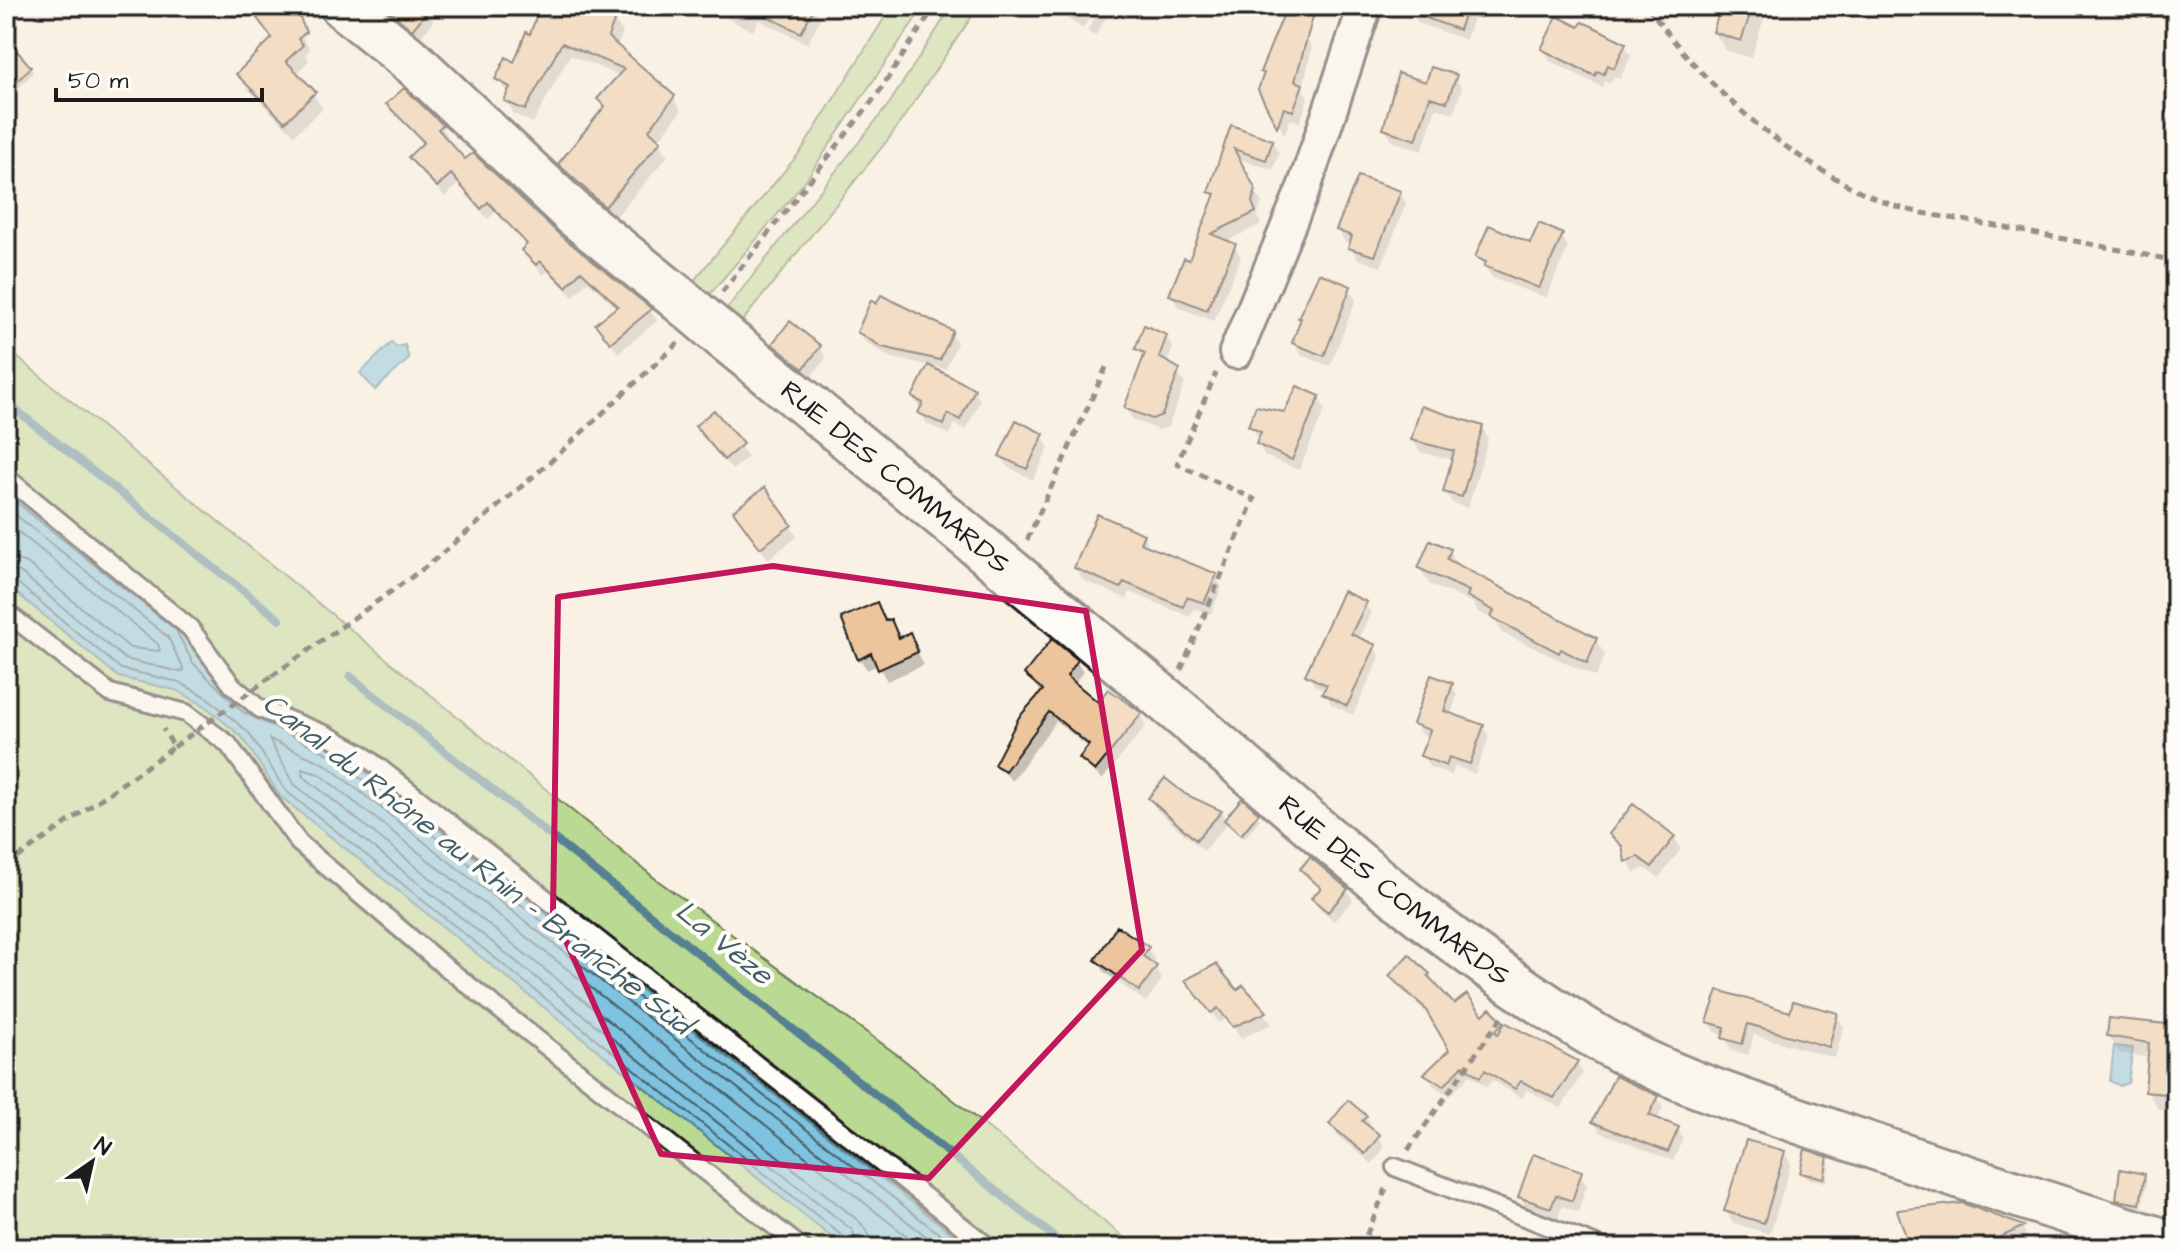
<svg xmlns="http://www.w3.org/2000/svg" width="2182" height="1254" viewBox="0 0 2182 1254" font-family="'Architects Daughter',sans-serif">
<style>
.green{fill:#bad992;stroke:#6b7a57;stroke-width:2}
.water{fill:#7fc3e0;stroke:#578092;stroke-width:2}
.shadow{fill:#0003}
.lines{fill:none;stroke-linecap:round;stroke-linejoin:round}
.shore{stroke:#445f6a;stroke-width:2}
.stream{stroke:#578092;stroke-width:8}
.building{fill:#edc59d;stroke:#1c1c1c;stroke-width:2}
.lane-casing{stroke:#1c1c1c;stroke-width:22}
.street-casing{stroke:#1c1c1c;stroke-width:38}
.secondary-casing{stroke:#1c1c1c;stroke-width:50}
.path{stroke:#1c1c1c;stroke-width:5;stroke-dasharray:8 6;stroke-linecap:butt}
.lane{stroke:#fdfcf7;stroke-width:16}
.street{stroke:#fdfcf7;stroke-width:32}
.secondary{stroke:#fdfcf7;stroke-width:44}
.secondary-bridge-casing{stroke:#1c1c1c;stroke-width:50;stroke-linecap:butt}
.path-bridge{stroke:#1c1c1c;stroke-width:5;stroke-dasharray:8 6;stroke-linecap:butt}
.secondary-bridge{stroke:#fdfcf7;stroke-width:44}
.marked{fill:none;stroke:#c2185b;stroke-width:6;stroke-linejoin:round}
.labels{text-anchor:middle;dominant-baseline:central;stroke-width:8;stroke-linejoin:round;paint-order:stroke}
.street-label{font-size:28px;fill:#1c1c1c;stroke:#fdfcf7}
.water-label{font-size:30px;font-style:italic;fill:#445f6a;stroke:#fdfcf7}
</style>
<rect width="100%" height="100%" fill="#faf1e5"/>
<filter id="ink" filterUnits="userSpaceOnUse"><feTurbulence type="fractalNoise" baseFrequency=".0125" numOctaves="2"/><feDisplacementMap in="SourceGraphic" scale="16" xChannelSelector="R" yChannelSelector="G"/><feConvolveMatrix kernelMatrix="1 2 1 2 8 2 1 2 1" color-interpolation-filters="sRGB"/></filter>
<g filter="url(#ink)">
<path class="green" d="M892,6H924L803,184L706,299L692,283L801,151Z
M952,6H979L891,136L736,329L720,317L889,104Z
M6,348L657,880L899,1056L1137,1248H970L335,748C264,714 221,699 183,625L6,485Z
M6,584L119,677L176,690L204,705L243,738L280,796L845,1248H6Z"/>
<path class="water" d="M392,342L396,347L405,345L409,359L375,390L360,373Z
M6,484L183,625C221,699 264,714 335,748L970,1248H845L280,796L243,738L204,705L176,690L119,677L6,584Z
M2114,1046L2133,1048L2128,1083L2120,1086L2110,1081Z"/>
<path class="shadow" d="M104,6H120L110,14Z
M247,6H280L310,49L305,54L309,60L296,74L323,108L294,135L247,88L239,74L273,40Z
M378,6H437L431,25L419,39Z
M543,6H609L607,12L623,32L617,47L673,97L681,111L658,141L668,156L613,220L568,178L560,164L605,108L600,99L620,76L570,55L533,123L514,114L506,100L509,95L498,79L515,65L531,37Z
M717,6H811L820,19L808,44L759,20L753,31L723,16Z
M1097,6L1083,29L1068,19L1061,7Z
M1102,6H1113L1095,36L1087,31Z
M1413,6H1477L1466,40L1418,23L1411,11Z
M1721,6H1768L1751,58L1725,50L1715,32Z
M1580,30L1624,44L1631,56L1620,79L1614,76L1610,84L1604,81L1602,87L1550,61L1544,49Z
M1305,36L1312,48L1303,88L1308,98L1300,122L1290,119L1285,135L1260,90Z
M6,65L30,68L33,73L18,88L6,75Z
M1455,77L1462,89L1454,113L1436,108L1422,151L1392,141L1385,129L1427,85Z
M388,104L441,126L448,137L445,140L465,162L650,311L657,321L618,353L605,333L618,309L588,281L573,297L547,271L543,275L523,251L528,246L495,212L488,219L458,184L445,197L410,157L424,145Z
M1232,128L1272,142L1279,153L1273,170L1238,159L1262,203L1257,215L1261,224L1225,242L1234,245L1241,257L1214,321L1178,307L1171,295L1190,263L1215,200L1210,192Z
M1400,192L1406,204L1381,267L1357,259L1351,244L1345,242L1338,230Z
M1561,235L1568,247L1546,298L1493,278L1477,257Z
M1350,288L1356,300L1330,366L1301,355L1294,343L1311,290Z
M859,331L951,333L957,343L946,369L889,357L865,342Z
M1166,336L1173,348L1167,362L1185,383L1168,427L1159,430L1133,420L1126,408L1145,361L1138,348Z
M775,344L820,347L826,358L810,378L781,355Z
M974,390L980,401L966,430L954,424L950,435L927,424L914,397Z
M1318,398L1325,409L1299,470L1265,456L1258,444L1260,439L1250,426L1285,415Z
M714,412L748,457L732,470L697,426Z
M1482,427L1488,439L1468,508L1452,503L1445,491L1454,460L1420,452L1413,440Z
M1042,436L1049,448L1033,480L1008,467L1001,456Z
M735,512L791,526L797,537L768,559Z
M1143,536L1150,548L1215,576L1222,587L1211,614L1194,608L1190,617L1130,592L1127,599L1083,580L1076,568Z
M1450,551L1459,567L1596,640L1605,655L1596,677L1502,633L1496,621L1478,612L1473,603L1429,584L1420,568Z
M1365,604L1371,614L1358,639L1374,647L1380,657L1353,715L1331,704L1326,691L1314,685L1308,675Z
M877,605L900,639L909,635L924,665L887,681L878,665L867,670L860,659Z
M1076,661L1083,672L1074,684L1098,704L1140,715L1146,726L1102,780L1081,758L1089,748L1056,721L1012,781L997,765L1042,693L1026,674Z
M1451,684L1457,695L1451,715L1483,727L1489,737L1475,774L1455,766L1452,775L1429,767L1423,756L1429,737L1421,734L1415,724Z
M1184,796L1221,812L1226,821L1257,814L1260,819L1244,839L1228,822L1204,851L1157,810L1150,798Z
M1611,835L1674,837L1681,849L1659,878L1645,868L1634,873L1625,853Z
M1302,869L1347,890L1353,900L1334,921L1320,909L1314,898L1321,891Z
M1120,930L1148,949L1155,960L1152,964L1162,979L1146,1002L1104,972L1098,960Z
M1429,975L1454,1007L1502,1023L1576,1062L1583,1073L1561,1108L1527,1090L1522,1098L1492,1080L1487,1087L1470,1075L1450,1096L1433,1085L1427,1074L1451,1050L1432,1018L1398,987L1392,976Z
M1188,981L1237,993L1243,988L1272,1024L1241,1038L1226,1018L1219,1023Z
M1791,1014L1837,1015L1844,1027L1835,1058L1754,1035L1748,1055L1731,1050L1725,1036L1716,1033L1709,1021Z
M2176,1027V1111L2158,1109L2147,1091L2150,1058L2119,1053L2109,1036Z
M1657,1097L1663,1107L1657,1120L1677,1128L1683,1138L1673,1161L1600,1132L1594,1122Z
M1365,1117L1385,1147L1372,1164L1337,1135L1331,1124Z
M1784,1152L1791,1164L1770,1234L1733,1223L1726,1211Z
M1827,1159L1830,1164L1826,1182L1805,1178L1802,1173Z
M1580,1173L1587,1185L1578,1212L1562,1206L1558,1219L1527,1209L1520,1197Z
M2144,1176L2147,1181L2142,1208L2121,1205L2118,1200Z
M1962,1205L2022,1227L2028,1238L2008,1248H1912Z"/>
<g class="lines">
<path class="shore" d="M6,494L176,630L193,663L243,712L331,755L957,1248
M6,507L168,637L184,670L180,672L125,659L20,572L6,569
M6,522L158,644L160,651L130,648L27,563L6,557
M6,579L14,580L121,669L179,682L208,698L249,733L286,791L845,1238L849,1248
M859,1248L852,1230L294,784L269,739L325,764L941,1248
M871,1248L869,1235L860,1222L303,776L302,769L319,774L922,1248"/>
<path class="stream" d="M6,402L280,620
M350,676L1068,1248"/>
</g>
<path class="building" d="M248,6H295L306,32L298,39L303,45L286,61L316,92L285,122L236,74L272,38Z
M383,6H432L412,30Z
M540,6H592L616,16L608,37L675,96L649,130L661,141L605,207L558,164L605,106L597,99L624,69L562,43L525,110L504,101L510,87L495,79L506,57L514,62L526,32L530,34Z
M746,6H815L801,33Z
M1287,6H1316L1295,81L1303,84L1293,111L1284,108L1277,127L1258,90L1264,73L1260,72Z
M1402,6H1467L1459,30L1402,9Z
M1721,6H1753L1741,41L1713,32Z
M1557,16L1579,27L1582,22L1592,26L1626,43L1614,68L1608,65L1604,74L1597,71L1595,76L1541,49Z
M17,51L31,67L6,93V62Z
M1431,67L1457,75L1447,102L1430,97L1416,140L1383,129L1398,73L1426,82Z
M404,88L443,125L438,129L465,159L473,153L559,234L652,309L610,343L595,324L618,306L581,271L566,287L540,261L536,265L521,250L527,244L488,202L481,209L451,174L437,187L408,157L424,142L386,104Z
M1231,125L1273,140L1266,160L1234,149L1256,190L1252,202L1256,212L1211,234L1236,244L1207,310L1169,295L1184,258L1189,260L1215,194L1208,192Z
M1358,176L1401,191L1375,256L1348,248L1352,236L1336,230Z
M1539,223L1563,234L1539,288L1484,266L1486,262L1475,257L1489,225L1530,243Z
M1319,273L1351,286L1324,356L1292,343L1301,318H1298Z
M881,295L953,331L940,360L882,347L857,332L871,300L876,304Z
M790,321L821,346L803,369L772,344Z
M1144,325L1167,335L1159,357L1180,369L1162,415L1152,419L1124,408L1145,353L1135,349Z
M928,365L975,389L960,420L948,414L944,425L918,413L923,403L912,397Z
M1297,386L1320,396L1292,460L1256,444L1261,432L1248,426L1256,406L1284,412Z
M1421,406L1483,426L1462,497L1443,492L1454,451L1411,440Z
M714,410L743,444L724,460L695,426Z
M1016,420L1044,434L1027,469L999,456Z
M765,487L792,525L760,548L733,511Z
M1097,514L1144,534L1140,543L1217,574L1204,603L1187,597L1183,607L1124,582L1121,588L1074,568Z
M1430,540L1451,549L1447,559L1597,638L1587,663L1561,649L1559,653L1491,617L1494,611L1467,596L1469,591L1418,568Z
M1343,591L1367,602L1351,634L1376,645L1347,706L1322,693L1327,685L1305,675Z
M877,602L885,621L891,619L899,638L910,632L918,652L878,670L871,653L858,660L841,618Z
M1052,639L1078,660L1067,676L1098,702L1108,689L1142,713L1095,771L1079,758L1089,745L1049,712L1005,771L994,765L1019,717L1043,690L1024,674Z
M1431,675L1453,683L1444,711L1484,725L1470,764L1449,757L1446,766L1420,756L1430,730L1413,724Z
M1165,778L1185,794L1222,811L1196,840L1148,798Z
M1242,798L1259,813L1241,835L1224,820Z
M1633,804L1675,836L1652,867L1638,857L1625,862L1622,846L1609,834Z
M1310,857L1348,889L1328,912L1311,898L1321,888L1300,869Z
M1117,926L1149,947L1143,956L1157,966L1139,991L1095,960Z
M1409,954L1430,974L1428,976L1454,1004L1467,994L1483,1015L1490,1008L1504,1022L1495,1031L1498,1035L1505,1022L1578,1061L1554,1098L1521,1081L1515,1089L1485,1070L1480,1077L1463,1065L1444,1086L1424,1074L1449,1050L1424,1007L1389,976Z
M1216,964L1237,990L1243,985L1267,1012L1233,1027L1218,1008L1211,1013L1185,980Z
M1718,990L1790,1012L1793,1001L1838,1013L1829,1047L1748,1024L1742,1044L1722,1038L1725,1027L1707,1022Z
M2109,1018L2176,1025V1095L2145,1092L2149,1043L2107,1036Z
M1615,1076L1659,1096L1649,1115L1679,1127L1668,1152L1592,1122Z
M1348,1100L1367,1116L1362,1121L1380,1135L1365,1154L1329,1124Z
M1746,1140L1785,1151L1764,1223L1724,1211Z
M1805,1149L1828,1157L1824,1178L1800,1173Z
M1533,1154L1582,1171L1572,1201L1556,1195L1551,1208L1518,1197Z
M2120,1169L2145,1174L2140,1204L2116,1200Z
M1962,1203L2024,1226L1978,1248H1910L1897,1210Z"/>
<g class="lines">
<defs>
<path id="lane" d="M6,477L190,628L232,685L260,709L327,735L362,754L990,1248
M6,612L110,693L186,713L228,744L299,843L438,961L802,1248
M1395,1167L1604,1248"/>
<path id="street" d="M1236,352L1305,185L1365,6"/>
<g id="secondary">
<path d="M343,6L414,63L575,215L679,299"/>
<path id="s1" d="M725,338C876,460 1026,584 1176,709C1312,824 1447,950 1602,1040C1674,1082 1758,1106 1837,1134C1949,1172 2062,1211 2176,1245"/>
</g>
</defs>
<use href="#lane" class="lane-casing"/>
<use href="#street" class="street-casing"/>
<use href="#secondary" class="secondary-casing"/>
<path class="path" d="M1648,6C1704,89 1801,172 1895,206C1923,215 1956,218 1985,224C2049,236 2112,248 2176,261
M722,292L877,95L935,6
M1027,540L1108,363
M1181,670L1254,499L1177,464L1216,373
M272,676L427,566L548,464L679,342
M6,866L174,747L163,729
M1408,1150L1501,1018
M1361,1248L1387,1186"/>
<use href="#lane" class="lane"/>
<use href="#street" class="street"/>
<use href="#secondary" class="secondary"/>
<defs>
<path id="secondary-bridge" d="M679,299L725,338"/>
</defs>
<use href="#secondary-bridge" class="secondary-bridge-casing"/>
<path class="path-bridge" d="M174,747L272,676"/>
<use href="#secondary-bridge" class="secondary-bridge"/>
</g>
</g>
<path d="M0 0H2182V1254H0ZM773,566L1086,611L1142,950L929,1178L661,1154L553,912L558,597Z" fill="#faf1e5" fill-opacity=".55" fill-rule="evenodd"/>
<path class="marked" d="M773,566L1086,611L1142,950L929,1178L661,1154L553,912L558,597Z"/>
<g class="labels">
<g class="street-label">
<text stroke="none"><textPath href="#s1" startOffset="220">RUE DES COMMARDS</textPath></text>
<text stroke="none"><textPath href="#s1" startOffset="868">RUE DES COMMARDS</textPath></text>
</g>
<g class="water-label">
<text transform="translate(477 864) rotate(38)">Canal du Rhône au Rhin - Branche Sud</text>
<text transform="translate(724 943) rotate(39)">La Vèze</text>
</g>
</g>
<rect width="2182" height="1254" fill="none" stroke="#fdfcf7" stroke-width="32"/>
<rect x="16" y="16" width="2150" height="1222" fill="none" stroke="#1c1c1c" stroke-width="3" filter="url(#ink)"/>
<g transform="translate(92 1162) rotate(34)" stroke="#fdfcf7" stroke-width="6" paint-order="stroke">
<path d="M0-6L14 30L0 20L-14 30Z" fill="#1c1c1c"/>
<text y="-12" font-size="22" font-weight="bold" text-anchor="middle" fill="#1c1c1c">N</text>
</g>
<path d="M56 88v12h206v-12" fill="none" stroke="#1c1c1c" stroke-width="4"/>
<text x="68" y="88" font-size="24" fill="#1c1c1c" stroke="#fdfcf7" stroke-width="6" paint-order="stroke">50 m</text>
</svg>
